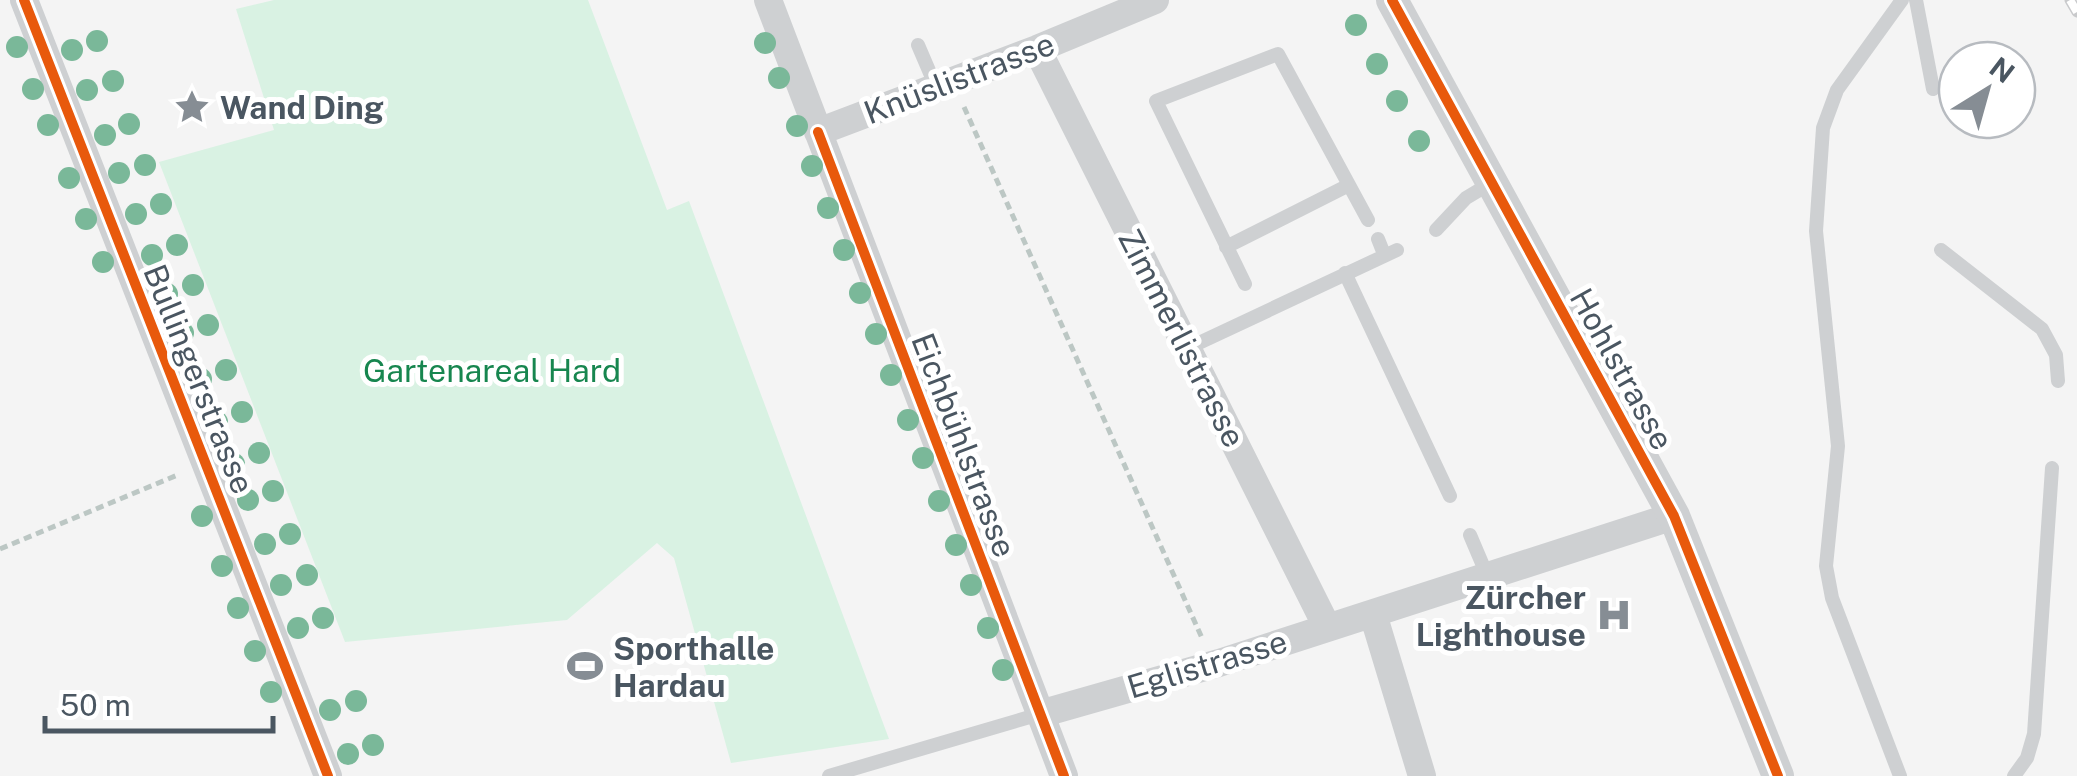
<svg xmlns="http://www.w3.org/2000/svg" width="2077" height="776" viewBox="0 0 2077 776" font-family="'Public Sans',sans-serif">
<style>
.green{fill:#d9f2e3}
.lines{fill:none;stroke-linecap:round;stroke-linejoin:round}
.path{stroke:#bcc7c4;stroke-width:5;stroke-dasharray:8 5;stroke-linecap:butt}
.service{stroke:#ced0d2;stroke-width:14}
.minor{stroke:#ced0d2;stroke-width:28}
.tertiary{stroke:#ced0d2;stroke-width:32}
.rail-casing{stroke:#c9cacc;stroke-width:11}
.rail{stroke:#fff;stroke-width:8;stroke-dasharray:22;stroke-linecap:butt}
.cycleway-casing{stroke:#fff;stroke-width:16}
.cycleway{stroke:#e8590c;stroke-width:10}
.tree{fill:#7ab899}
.labels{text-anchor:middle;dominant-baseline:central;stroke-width:10;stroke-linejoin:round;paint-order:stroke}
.street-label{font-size:32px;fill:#4a5661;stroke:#fff}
.poi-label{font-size:32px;font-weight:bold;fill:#4a5661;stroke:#fff;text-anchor:start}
.park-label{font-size:32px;fill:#17864f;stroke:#fff}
</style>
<rect width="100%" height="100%" fill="#f4f4f4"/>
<path class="green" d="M274,0H588L667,210L689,201L889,739L731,763L674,558L657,543L567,620L345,642L159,162L274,130L236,9Z"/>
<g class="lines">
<path class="path" d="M964,107L1202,638
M0,549L180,474"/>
<path class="service" d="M1916,0L1933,89
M918,45L936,87
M1436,230L1466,198L1491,183
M1378,239L1384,254
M1226,247L1349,185
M1941,250L2042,329L2056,355L2058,381
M1345,273L1450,496
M1245,284L1156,101L1278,54L1368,220
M1186,349L1397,250
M1470,535L1487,575
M829,776L1040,714
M1900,776L1832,598L1826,566L1838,446L1816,231L1823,128L1837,90L1902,0
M2014,776L2027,758L2034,734L2052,468"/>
<path class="minor" d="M24,0L328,776
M768,0L1064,776
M1037,49L1327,627
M818,132L1037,49L1155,0
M1373,614L1422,776
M1040,714L1219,663L1674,516"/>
<path class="tertiary" d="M1392,0L1674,516L1778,776"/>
<defs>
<path id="rail" d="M2070,0L2077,12"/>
</defs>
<use href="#rail" class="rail-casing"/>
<use href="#rail" class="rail"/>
<defs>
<path id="cycleway" d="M24,0L328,776
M1392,0L1674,516L1778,776
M818,132L1064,776"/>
</defs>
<use href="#cycleway" class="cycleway-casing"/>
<use href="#cycleway" class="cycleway"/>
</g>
<g class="tree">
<circle cx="1356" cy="25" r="11"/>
<circle cx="97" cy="41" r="11"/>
<circle cx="765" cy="43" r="11"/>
<circle cx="17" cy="47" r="11"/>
<circle cx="72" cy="50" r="11"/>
<circle cx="1377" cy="64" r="11"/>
<circle cx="779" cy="78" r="11"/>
<circle cx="113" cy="81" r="11"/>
<circle cx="33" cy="89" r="11"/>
<circle cx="87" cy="90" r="11"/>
<circle cx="1397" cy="101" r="11"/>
<circle cx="129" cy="124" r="11"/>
<circle cx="48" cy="125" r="11"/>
<circle cx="797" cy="126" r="11"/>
<circle cx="105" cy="135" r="11"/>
<circle cx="1419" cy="141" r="11"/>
<circle cx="145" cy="165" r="11"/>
<circle cx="812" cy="166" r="11"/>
<circle cx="119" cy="173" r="11"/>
<circle cx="69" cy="178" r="11"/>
<circle cx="161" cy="204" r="11"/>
<circle cx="828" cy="208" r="11"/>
<circle cx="136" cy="214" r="11"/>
<circle cx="86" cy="219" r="11"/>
<circle cx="177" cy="245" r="11"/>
<circle cx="844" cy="250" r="11"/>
<circle cx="152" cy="255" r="11"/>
<circle cx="103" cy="262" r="11"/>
<circle cx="193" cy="285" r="11"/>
<circle cx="860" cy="293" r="11"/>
<circle cx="167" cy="294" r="11"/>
<circle cx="208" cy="325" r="11"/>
<circle cx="183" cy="333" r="11"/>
<circle cx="876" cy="334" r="11"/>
<circle cx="226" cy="370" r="11"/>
<circle cx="891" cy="375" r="11"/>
<circle cx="201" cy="379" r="11"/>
<circle cx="242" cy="412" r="11"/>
<circle cx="908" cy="420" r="11"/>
<circle cx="217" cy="422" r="11"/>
<circle cx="259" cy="453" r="11"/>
<circle cx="923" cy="458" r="11"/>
<circle cx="234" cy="464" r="11"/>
<circle cx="273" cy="491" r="11"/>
<circle cx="248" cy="500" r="11"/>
<circle cx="939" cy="501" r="11"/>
<circle cx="202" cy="516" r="11"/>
<circle cx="290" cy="534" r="11"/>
<circle cx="265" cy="544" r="11"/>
<circle cx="956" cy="545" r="11"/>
<circle cx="222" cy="566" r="11"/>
<circle cx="307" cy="575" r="11"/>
<circle cx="281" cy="585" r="11"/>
<circle cx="971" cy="585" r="11"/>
<circle cx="238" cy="608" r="11"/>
<circle cx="323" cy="618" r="11"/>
<circle cx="298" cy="628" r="11"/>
<circle cx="988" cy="628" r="11"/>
<circle cx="255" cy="651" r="11"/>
<circle cx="1003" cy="670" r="11"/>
<circle cx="271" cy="692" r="11"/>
<circle cx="356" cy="701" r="11"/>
<circle cx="330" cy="710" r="11"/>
<circle cx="373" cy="745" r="11"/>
<circle cx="348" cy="754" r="11"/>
</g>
<defs>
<symbol id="sight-bare" viewBox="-9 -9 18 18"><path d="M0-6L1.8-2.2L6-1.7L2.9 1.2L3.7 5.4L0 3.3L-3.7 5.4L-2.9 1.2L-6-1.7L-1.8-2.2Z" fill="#868d94" stroke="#fff" stroke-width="2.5" paint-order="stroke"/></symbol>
<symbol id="hospital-bare" viewBox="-9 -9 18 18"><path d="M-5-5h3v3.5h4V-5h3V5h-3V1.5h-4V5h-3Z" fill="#868d94" stroke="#fff" stroke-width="2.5" paint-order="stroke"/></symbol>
<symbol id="stadium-bare" viewBox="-9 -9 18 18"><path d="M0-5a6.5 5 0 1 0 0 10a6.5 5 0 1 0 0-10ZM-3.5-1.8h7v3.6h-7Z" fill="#868d94" stroke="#fff" stroke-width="2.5" paint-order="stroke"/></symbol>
</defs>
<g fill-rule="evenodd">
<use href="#sight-bare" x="167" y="82" width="50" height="50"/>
<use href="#hospital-bare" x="1589" y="590" width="50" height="50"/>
<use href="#stadium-bare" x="560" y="641" width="50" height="50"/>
</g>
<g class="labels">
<g class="street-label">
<text transform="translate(959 78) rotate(-21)">Knüslistrasse</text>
<text transform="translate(1182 338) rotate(63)">Zimmerlistrasse</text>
<text transform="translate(1622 369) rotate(61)">Hohlstrasse</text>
<text transform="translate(199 379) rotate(68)">Bullingerstrasse</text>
<text transform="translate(964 445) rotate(69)">Eichbühlstrasse</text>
<text transform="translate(1207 664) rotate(-17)">Eglistrasse</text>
</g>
<g class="poi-label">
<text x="220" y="107">Wand Ding</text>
<text x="1586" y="597" text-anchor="end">Zürcher<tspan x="1586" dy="37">Lighthouse</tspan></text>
<text x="613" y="648">Sporthalle<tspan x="613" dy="37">Hardau</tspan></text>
</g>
<g class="park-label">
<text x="492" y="370">Gartenareal Hard</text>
</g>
</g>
<g transform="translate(1987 90) rotate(37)"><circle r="48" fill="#ffffff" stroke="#b7bbc0" stroke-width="2.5"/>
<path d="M0-8L18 38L0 25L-18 38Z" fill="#868d94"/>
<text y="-15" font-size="28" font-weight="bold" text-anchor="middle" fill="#4a5661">N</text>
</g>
<path d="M45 716v15h228v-15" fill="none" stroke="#4a5661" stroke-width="5"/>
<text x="60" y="716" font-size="30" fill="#4a5661" stroke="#ffffff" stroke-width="8" paint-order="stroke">50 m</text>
</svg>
